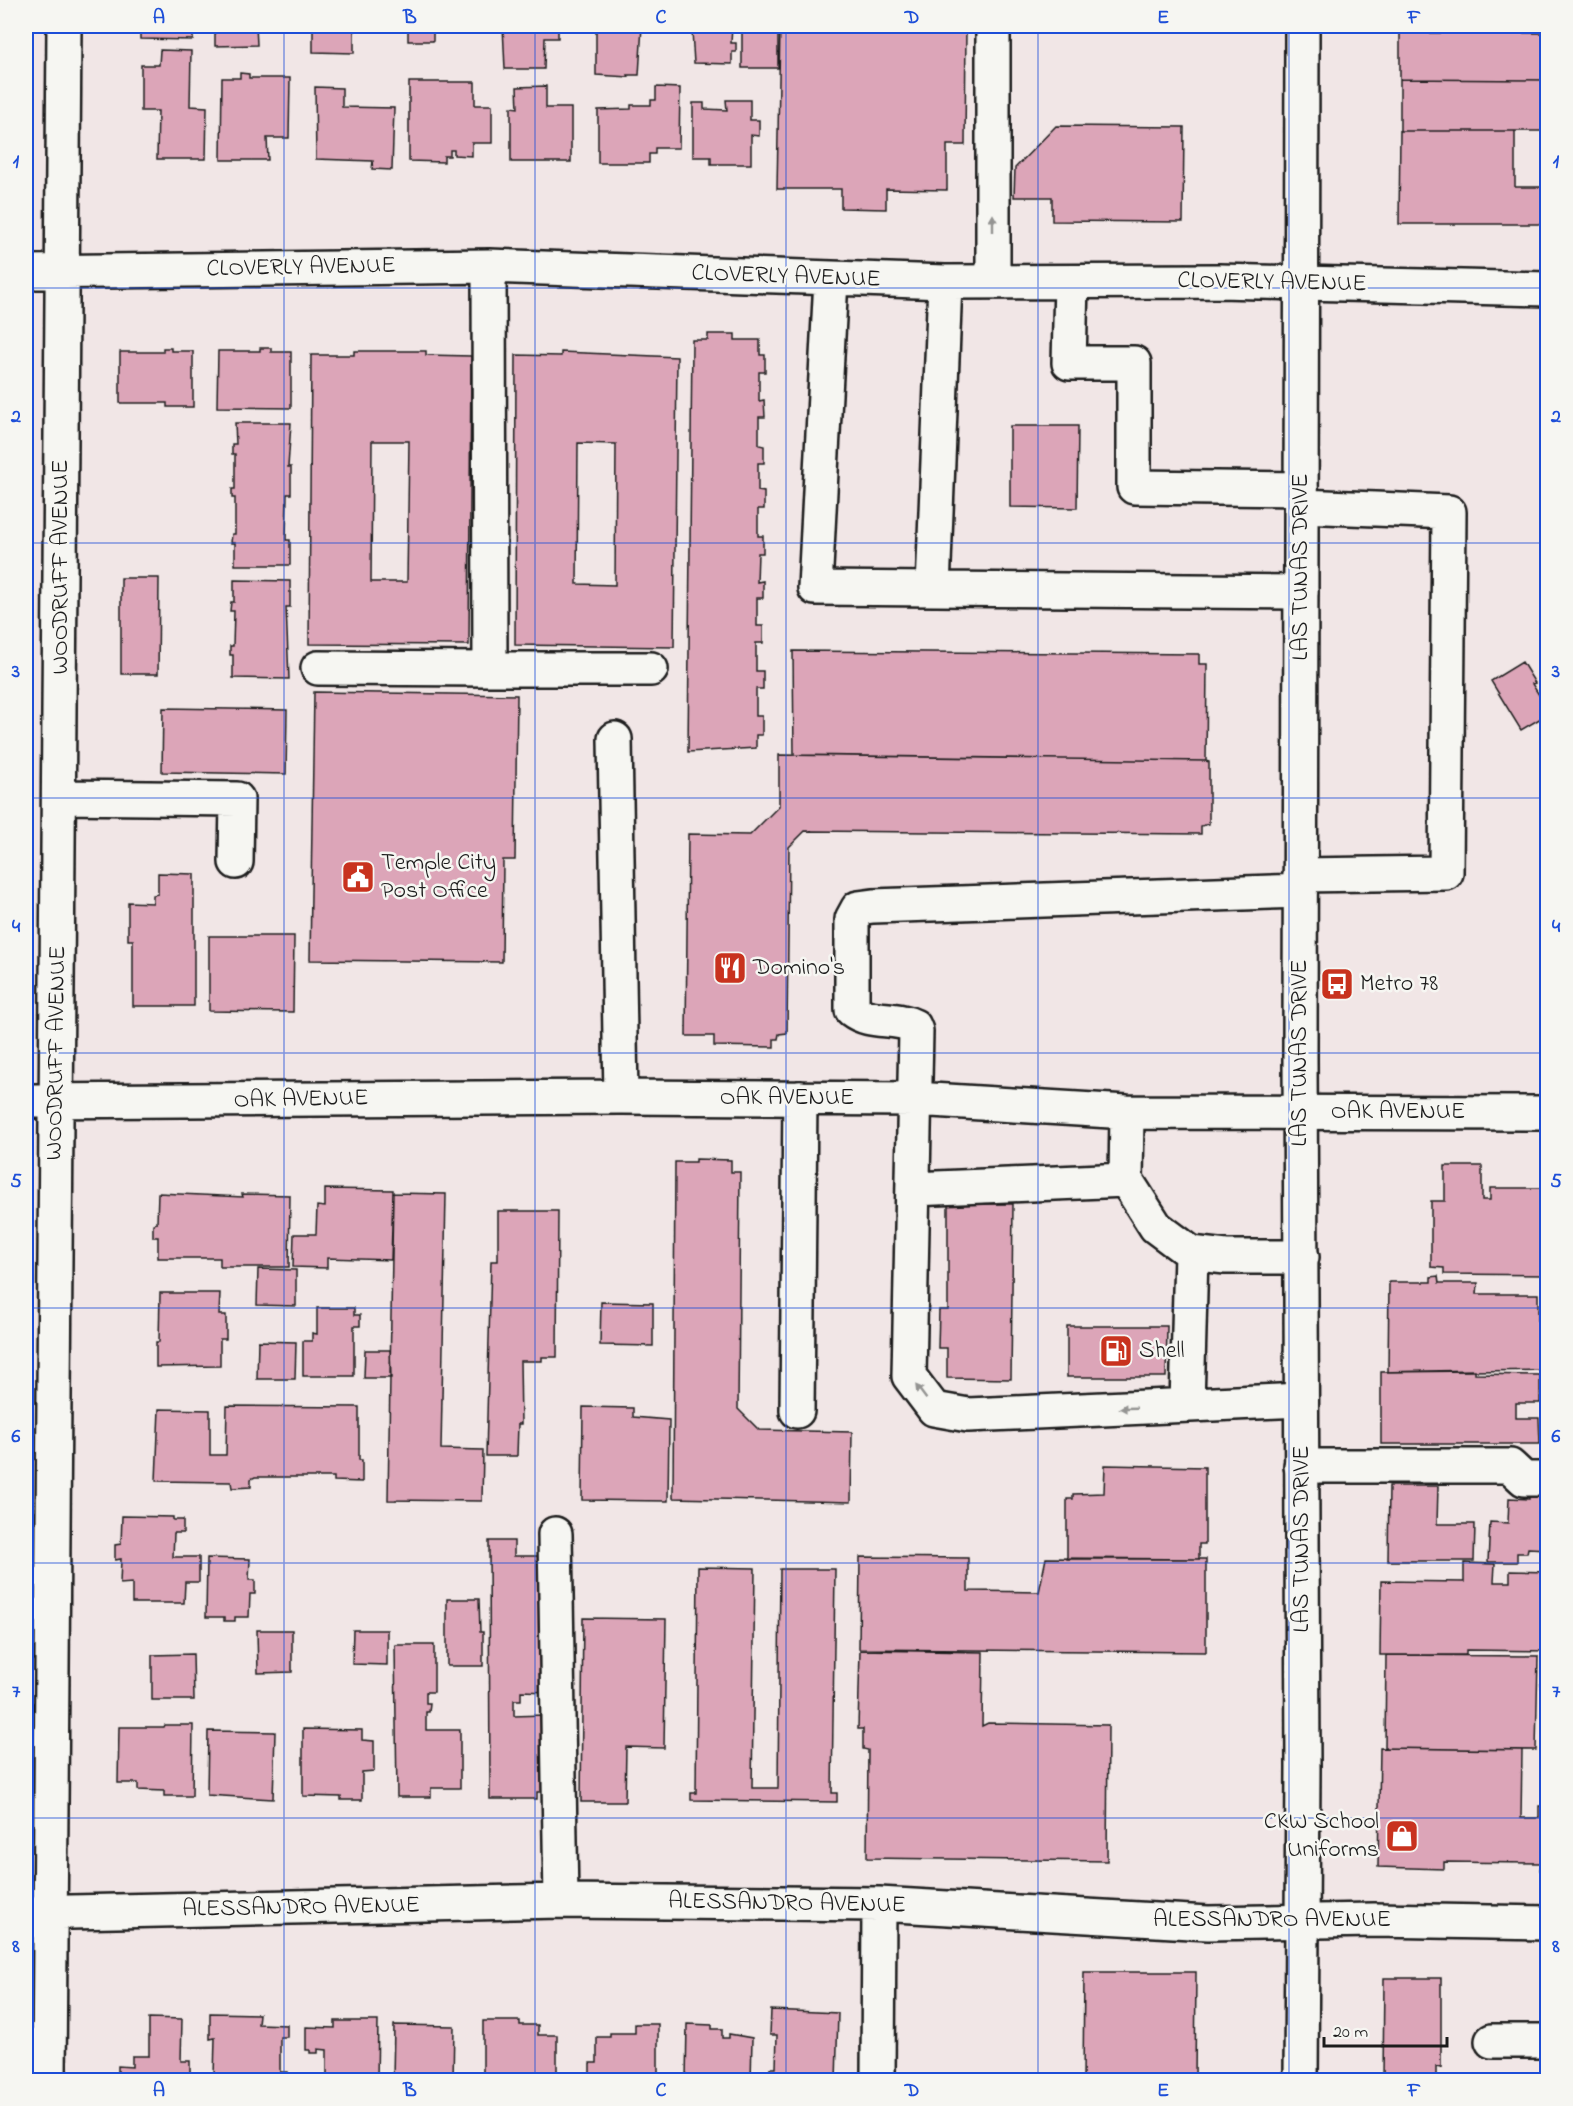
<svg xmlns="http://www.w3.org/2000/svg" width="1573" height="2106" viewBox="0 0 1573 2106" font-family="'Indie Flower',sans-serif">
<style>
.building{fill:#dca5b8;stroke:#1c1c1c;stroke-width:1.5;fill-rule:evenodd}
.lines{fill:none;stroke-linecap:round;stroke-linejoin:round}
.minor-casing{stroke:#1c1c1c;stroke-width:38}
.major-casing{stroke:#1c1c1c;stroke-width:38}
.minor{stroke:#f6f6f2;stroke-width:33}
.major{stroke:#f6f6f2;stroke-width:33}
.oneway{fill:#949492}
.grid{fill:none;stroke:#1d4ed8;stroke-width:1.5;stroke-opacity:0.55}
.labels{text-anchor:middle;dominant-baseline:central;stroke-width:5;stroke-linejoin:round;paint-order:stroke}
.street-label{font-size:24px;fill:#1c1c1c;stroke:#f6f6f2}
.poi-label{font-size:24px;fill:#1c1c1c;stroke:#f6f6f2;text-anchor:start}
.neatline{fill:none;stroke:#1d4ed8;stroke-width:2}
.grid-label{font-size:20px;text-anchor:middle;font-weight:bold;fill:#1d4ed8}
</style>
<rect width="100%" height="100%" fill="#f1e6e6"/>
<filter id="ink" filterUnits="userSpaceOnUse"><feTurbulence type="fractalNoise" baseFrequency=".0167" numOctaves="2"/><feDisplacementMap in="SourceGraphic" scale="12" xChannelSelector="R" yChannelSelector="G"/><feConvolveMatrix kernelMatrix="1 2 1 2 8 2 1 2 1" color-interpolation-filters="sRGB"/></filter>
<g filter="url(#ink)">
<path class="building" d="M140,26H193V40L140,39Z
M215,26H256L257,45L215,46Z
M313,26H354V53L313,52Z
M408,26H469V32H433V41H408Z
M503,26H558V38H545L544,69H505Z
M596,26H642L639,75H628L629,77L596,75Z
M695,26H732L731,43H736V52H732V64L694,63L692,31H695Z
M742,26H778V68H742Z
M780,26H966L965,145H947V190L886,189V209L841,208V189H777Z
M1400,26H1548V33H1400Z
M1400,33H1548V80L1400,79Z
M160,50L191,51L190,106L207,107L206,159H157L158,111H141V65H159Z
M240,73L249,74V78H290L289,138H267L268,160H221L222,78H240Z
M1400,79L1548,80V131H1400Z
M409,82H475V105H492V143H472V156L454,155V150H450V156H444V162L409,161Z
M546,86V108H571V162H511V107L518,108L517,87Z
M315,87L342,88V107L394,108L392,170L372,169L373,161L316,159Z
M656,87L680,88L679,148H655V154H649V163H598V110L631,109V105H651V100H656Z
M726,100H750V120H759V136L751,135V164H711V157H693V103H704V109L727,110Z
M1056,126L1184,127L1183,222L1052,221V197H1014L1015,168Z
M1400,131H1515V187H1548V224H1399Z
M708,334H735V340H760V355H765V372H759V401L764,400L765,417H759V445L764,446V463H758V491L764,492V509H758V536H763V553H758L757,582L763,581V598H757V626H763V643H756V671H763V689H756V716H762V735H756V748L688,752L692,340H708Z
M163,348H171V351H193V407H167V403H120V352H163Z
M260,348H271V352H291V408L217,407L218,351H260Z
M354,351H426V355L471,356L469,645L309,644L311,355H354ZM372,441H409L407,582H371Z
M561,352L677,357L674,647L515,645L516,355L561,356ZM578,443L616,444L615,585L577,584Z
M235,423H291L288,467H291V494H287L286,540H290V565H235V543H231L232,534H235V498H232V489H235V454H232V444H236Z
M1010,426H1078L1077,508L1010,507Z
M121,578H159L158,674H121Z
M234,580L290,581V607H286L289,679L233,678V655H230V646H233L234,611H230L231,602H234Z
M793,651L1199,654V664H1207L1206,761L794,755Z
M1522,662L1535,683L1532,684L1548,709V714L1521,730L1491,681Z
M314,692L517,695L515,860H503L502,962L310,960Z
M163,708L287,710L286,774L162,772Z
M779,755L1206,761L1209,762V824L1201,826V834L805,831L789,847L787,1033L779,1034L778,1039H774V1047L714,1046V1036H686L688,834L750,835L779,806Z
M158,873L194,874V1006H133V940H128V902L153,903V895L158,894Z
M209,936H294L293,1012L209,1011Z
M696,1159L731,1160V1172H740L738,1409L759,1430L852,1432L851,1502L673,1498L675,1162H696Z
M1445,1166H1482V1200H1490V1188H1548V1275L1444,1274V1268L1431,1267V1201H1445Z
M325,1189L393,1190L391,1260L327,1258V1268L293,1267L294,1234H316L317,1206L325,1207Z
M158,1193L243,1197L242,1194L290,1195L289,1267H220V1258H158V1237H153V1224L157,1223Z
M393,1193L446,1194L441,1449L483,1450L482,1501L388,1500Z
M948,1204H1013L1011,1379L947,1378V1348H938L939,1310H948Z
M498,1211H558L557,1357H542V1361H520L521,1424H518L517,1456H486L491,1261H498Z
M258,1269L296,1270V1306L257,1305Z
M1438,1276L1439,1283H1478L1477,1294H1538V1326H1548V1370L1388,1372L1389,1282H1431V1277Z
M160,1293H220L219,1315H226V1339H220V1366L156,1367V1342H159Z
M601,1302L653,1303V1346L600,1345Z
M317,1308H354V1315H360V1326H354V1376H303V1341H312V1333L317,1334Z
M1067,1326H1167L1166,1377H1067Z
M258,1341L296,1342L295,1379H257Z
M365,1350H390L391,1378H364Z
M1475,1370V1374L1540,1375V1403H1516V1418H1539L1540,1444H1381V1372Z
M227,1406L359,1407V1460H362V1482L334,1481V1477H255L251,1479V1487L232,1488L231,1482L156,1481L159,1409L210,1410V1455H226Z
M583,1407L633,1408V1417L669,1420L668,1501L582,1500Z
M1105,1465L1205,1467V1544H1199V1559H1067V1499H1073V1494L1104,1493Z
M1389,1486H1438L1437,1524H1475L1474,1561H1388Z
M1529,1495H1548V1549L1528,1548L1527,1553H1517V1562H1488L1490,1522L1508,1523L1509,1498L1529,1499Z
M122,1516L173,1517V1520H183V1533H174L173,1557H199V1582H185L184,1603H132V1583L120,1584L121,1559L115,1560V1545L121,1544Z
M489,1541H514V1556H545L548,1692L521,1691V1700H514V1716L543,1715L550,1792H537V1799H490Z
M860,1557L968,1558V1591L1039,1592L1046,1558L1206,1559V1652L859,1649Z
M207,1558L250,1559L249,1580H255V1594H250L249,1617H235V1621H224V1617H206Z
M1464,1563L1495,1564L1494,1582H1510V1571L1548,1572V1651L1466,1650V1655H1380L1381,1581L1464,1582Z
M698,1567L755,1568L752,1788H778L780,1569H835L832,1793H837V1802L691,1800V1793H696Z
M447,1599H479L480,1632H483V1666H447Z
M583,1618L666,1619L664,1748L626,1747L625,1802H581Z
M257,1630H292V1672L258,1673Z
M353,1630H387V1665L352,1664Z
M395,1645H434V1692H426V1703H430L429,1712H426V1730H460V1788H431V1797H397Z
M860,1650L983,1652L982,1726L988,1723L1108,1725L1107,1861L867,1858L868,1750L863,1749V1729H858Z
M193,1654L194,1700H152V1655Z
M1386,1655L1538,1656L1536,1750L1385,1748Z
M165,1725H193L192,1796H164V1791L138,1790V1783H118L119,1727H164Z
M303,1729L362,1730V1740L374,1741V1771L362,1772V1800H341V1797L303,1796Z
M208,1731L275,1732L273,1799L207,1795Z
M1380,1748L1522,1750L1521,1818H1539V1806H1548V1870H1540L1541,1863L1444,1862V1869L1378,1867Z
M1084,1972H1196L1195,2080H1083Z
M1384,1978H1441V2068L1436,2067V2080H1383Z
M771,2010L838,2013L836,2080H770V2068H776L777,2035H770Z
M210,2013L259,2014L258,2024L287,2025V2037H280V2072H287L286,2080H209V2077H214L215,2038L210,2039Z
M149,2018L182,2019L181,2061H190V2080H118V2066L132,2067V2056H149Z
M335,2021H378L377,2080H327V2050L318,2049V2053H310V2050H306V2027L335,2028Z
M483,2021H520V2025H538V2035H557V2080H483Z
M635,2024H658V2080H590V2063H597V2037H610V2033H635Z
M687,2024L712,2025V2029H722V2038H729V2034L752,2038L751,2080H686Z
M394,2025L454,2026L453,2080H393Z"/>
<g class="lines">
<defs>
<path id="minor" d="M993,26V282
M26,272L489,266L945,282L1219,281L1548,289
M831,279L815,588L1301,592
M1071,283L1069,363H1134V487L1301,489
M933,589L945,282
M318,668L490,669L489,266
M490,669H651
M615,739L621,1097
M60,797L237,799L236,862
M1300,875L1446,873L1449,512L1301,506
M1300,891L873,906L858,908L852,919V1010C870,1024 894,1016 914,1026L916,1031L909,1376L934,1409L968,1415L1301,1400
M26,1101L621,1097L915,1099L1127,1112L1548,1113
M1127,1112L1126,1180L1156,1227L1191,1253L1226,1257H1302
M913,1189L1126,1180
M1187,1405L1191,1253
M797,1411L800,1098
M1301,1466H1510L1524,1479H1548
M555,1534L561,1901
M26,1913L561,1901L879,1904L1208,1923L1374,1920L1548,1923
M1492,2041H1548
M49,2080L64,26
M878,2080L879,1904"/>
<path id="major" d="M1301,2080L1303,1768L1300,1058L1302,26"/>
</defs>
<use href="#minor" class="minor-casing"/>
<use href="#major" class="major-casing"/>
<use href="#minor" class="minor"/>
<use href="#major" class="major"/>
</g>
<defs><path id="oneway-solid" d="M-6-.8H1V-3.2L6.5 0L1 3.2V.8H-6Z" transform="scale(1.5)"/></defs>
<g class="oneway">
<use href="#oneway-solid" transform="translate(993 223) rotate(-90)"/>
<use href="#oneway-solid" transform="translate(921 1392) rotate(-127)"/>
<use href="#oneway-solid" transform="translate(1128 1408) rotate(178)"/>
</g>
</g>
<path class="grid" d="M284,26V2080M535,26V2080M786,26V2080M1038,26V2080M1289,26V2080M26,288H1548M26,543H1548M26,798H1548M26,1053H1548M26,1308H1548M26,1563H1548M26,1818H1548"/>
<defs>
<symbol id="civic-square" viewBox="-11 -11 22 22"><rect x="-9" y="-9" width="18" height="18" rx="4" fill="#c8321e" stroke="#f6f6f2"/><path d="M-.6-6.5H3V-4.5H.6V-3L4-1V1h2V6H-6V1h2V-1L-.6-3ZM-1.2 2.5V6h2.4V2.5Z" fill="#fff"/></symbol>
<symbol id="restaurant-square" viewBox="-11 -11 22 22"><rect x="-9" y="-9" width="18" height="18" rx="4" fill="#c8321e" stroke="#f6f6f2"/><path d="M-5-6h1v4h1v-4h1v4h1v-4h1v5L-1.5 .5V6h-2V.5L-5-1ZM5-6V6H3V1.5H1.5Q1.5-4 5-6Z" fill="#fff"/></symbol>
<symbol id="bus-square" viewBox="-11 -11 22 22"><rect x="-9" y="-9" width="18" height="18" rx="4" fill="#c8321e" stroke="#f6f6f2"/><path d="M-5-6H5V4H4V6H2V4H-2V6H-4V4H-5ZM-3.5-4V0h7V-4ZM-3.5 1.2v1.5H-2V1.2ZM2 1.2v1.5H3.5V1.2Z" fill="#fff"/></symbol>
<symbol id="fuel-square" viewBox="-11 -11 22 22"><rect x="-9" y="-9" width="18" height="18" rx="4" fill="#c8321e" stroke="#f6f6f2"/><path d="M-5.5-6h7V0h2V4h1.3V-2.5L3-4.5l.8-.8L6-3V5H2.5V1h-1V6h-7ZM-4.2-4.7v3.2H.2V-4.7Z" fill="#fff"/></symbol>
<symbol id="shop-square" viewBox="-11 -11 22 22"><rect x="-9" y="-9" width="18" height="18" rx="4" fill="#c8321e" stroke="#f6f6f2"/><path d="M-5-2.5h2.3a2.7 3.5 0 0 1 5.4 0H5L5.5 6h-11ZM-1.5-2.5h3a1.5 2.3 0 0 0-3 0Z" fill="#fff"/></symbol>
</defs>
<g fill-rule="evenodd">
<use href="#civic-square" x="339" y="858" width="38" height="38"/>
<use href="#restaurant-square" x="711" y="949" width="38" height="38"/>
<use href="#bus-square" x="1318" y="965" width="38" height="38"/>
<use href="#fuel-square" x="1097" y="1332" width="38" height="38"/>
<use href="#shop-square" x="1383" y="1817" width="38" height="38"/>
</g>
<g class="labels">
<g class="street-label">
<text transform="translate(301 268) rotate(-1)">CLOVERLY AVENUE</text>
<text transform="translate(786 277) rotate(2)">CLOVERLY AVENUE</text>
<text transform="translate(1272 283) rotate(1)">CLOVERLY AVENUE</text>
<text transform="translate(61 567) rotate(-90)">WOODRUFF AVENUE</text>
<text transform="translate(1301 567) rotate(-90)">LAS TUNAS DRIVE</text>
<text transform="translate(57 1053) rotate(-89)">WOODRUFF AVENUE</text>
<text transform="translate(1300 1053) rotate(-90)">LAS TUNAS DRIVE</text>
<text x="787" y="1098">OAK AVENUE</text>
<text transform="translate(301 1100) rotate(-1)">OAK AVENUE</text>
<text x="1398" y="1112">OAK AVENUE</text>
<text transform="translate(1302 1539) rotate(-90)">LAS TUNAS DRIVE</text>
<text transform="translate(787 1904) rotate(1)">ALESSANDRO AVENUE</text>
<text transform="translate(301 1908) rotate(-1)">ALESSANDRO AVENUE</text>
<text x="1272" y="1920">ALESSANDRO AVENUE</text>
</g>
<g class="poi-label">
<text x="381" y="863">Temple City<tspan x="381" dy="28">Post Office</tspan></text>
<text x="753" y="968">Domino's</text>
<text x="1360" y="984">Metro 78</text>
<text x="1139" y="1351">Shell</text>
<text x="1379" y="1822" text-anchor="end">CKW School<tspan x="1379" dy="28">Uniforms</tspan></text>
</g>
</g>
<rect width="1573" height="2106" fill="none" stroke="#f6f6f2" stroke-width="66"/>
<path d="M1324 2037v9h123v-9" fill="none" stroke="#1c1c1c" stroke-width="3"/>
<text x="1333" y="2037" font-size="18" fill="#1c1c1c" stroke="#f6f6f2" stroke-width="4.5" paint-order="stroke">20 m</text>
<rect x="33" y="33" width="1507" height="2040" class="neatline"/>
<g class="grid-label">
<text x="159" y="23">A</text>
<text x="410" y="23">B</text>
<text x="661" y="23">C</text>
<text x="912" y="23">D</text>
<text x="1163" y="23">E</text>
<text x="1414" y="23">F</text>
<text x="16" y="167">1</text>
<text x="1556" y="167">1</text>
<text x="16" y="422">2</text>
<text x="1556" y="422">2</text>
<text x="16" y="677">3</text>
<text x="1556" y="677">3</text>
<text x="16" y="932">4</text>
<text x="1556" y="932">4</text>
<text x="16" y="1187">5</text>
<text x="1556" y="1187">5</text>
<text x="16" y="1442">6</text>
<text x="1556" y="1442">6</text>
<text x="16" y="1697">7</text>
<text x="1556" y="1697">7</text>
<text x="16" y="1952">8</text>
<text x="1556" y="1952">8</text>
<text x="159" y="2096">A</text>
<text x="410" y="2096">B</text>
<text x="661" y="2096">C</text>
<text x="912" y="2096">D</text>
<text x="1163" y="2096">E</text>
<text x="1414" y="2096">F</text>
</g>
</svg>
